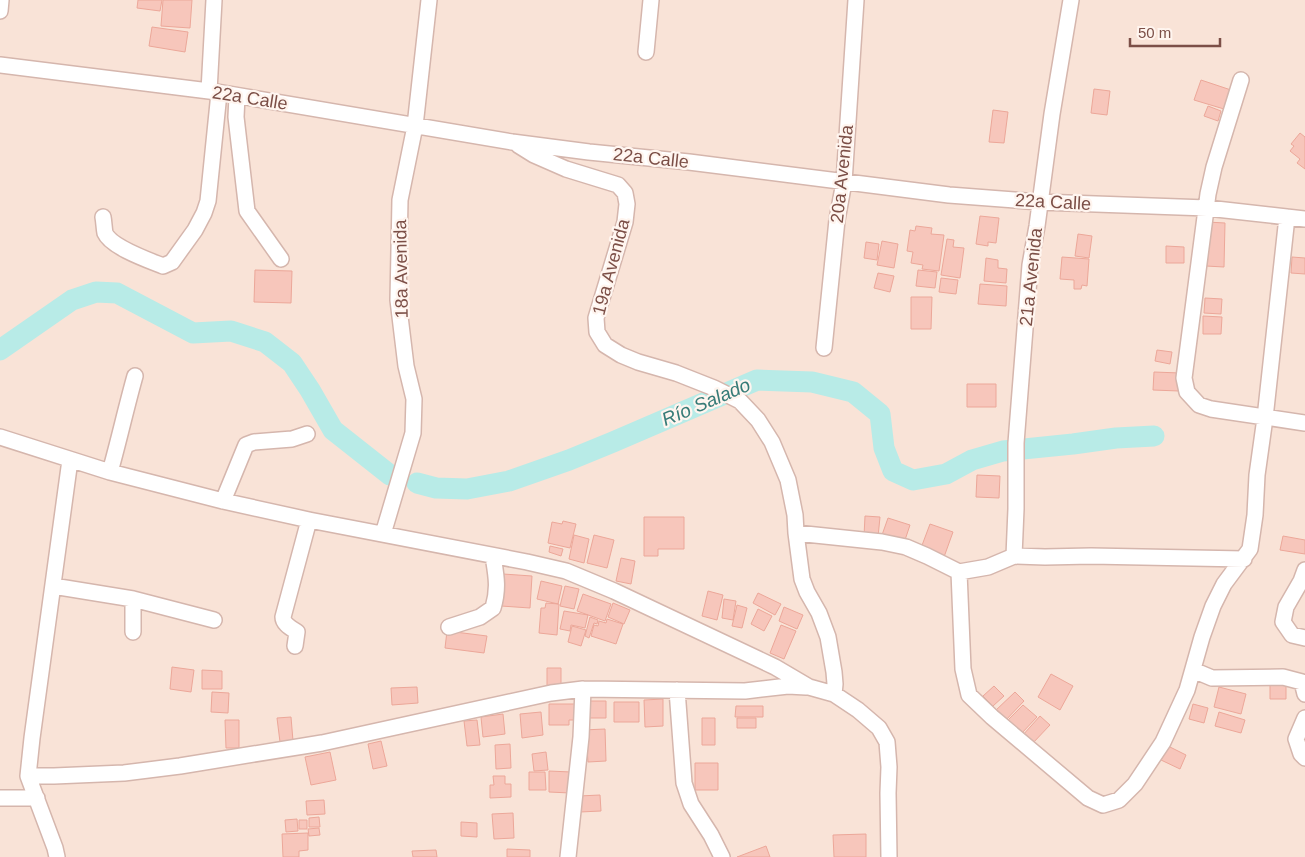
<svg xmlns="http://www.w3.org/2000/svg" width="1305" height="857" viewBox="0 0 1305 857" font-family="Arial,sans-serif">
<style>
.residential{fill:#f9e3d7}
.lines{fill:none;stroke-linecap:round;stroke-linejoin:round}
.river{stroke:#b8ebe7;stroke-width:21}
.building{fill:#f7c6bb;stroke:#eca799}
.minor-casing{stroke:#d5b6ad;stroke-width:18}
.minor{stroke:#fff;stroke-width:15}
.labels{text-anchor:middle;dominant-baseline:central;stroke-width:4.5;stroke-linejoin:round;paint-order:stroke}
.street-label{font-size:18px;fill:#7c4f47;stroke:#fff5ef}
.water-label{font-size:19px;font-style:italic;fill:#367b77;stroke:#fff5ef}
</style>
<rect width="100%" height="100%" fill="#fef0e6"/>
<path class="residential" d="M0,0H1305V857H0Z"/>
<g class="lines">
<path class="river" d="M0,350L72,300L96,292L117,293L193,333L231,331L265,342L292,363L310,390L333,430L390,475
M417,483L436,488L467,489L509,481L569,460L613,442L757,380L812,382L853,392L880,414L884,448L893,471L913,480L946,474L972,460L1003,451L1073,444L1116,438L1154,436"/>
</g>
<path class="building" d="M138,0H162L160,11L137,8Z
M163,0H192L190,28L161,26Z
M152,27L188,32L185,52L149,46Z
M1201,80L1231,90L1224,109L1194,100Z
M1094,89L1110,91L1107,115L1091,113Z
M1208,106L1221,111L1218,121L1204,116Z
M993,110L1008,112L1004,143L989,142Z
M1300,133L1305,137V169L1297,163L1300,159L1290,151L1294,146L1291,144Z
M980,216L999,218L996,243L988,242V246L976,244Z
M1207,222L1225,223L1224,267L1206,266Z
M916,226L932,228L931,234L944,235L939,271L922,269L923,265L911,263L913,252L907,251L910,230L915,231Z
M1078,234L1092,236L1089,258L1075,256Z
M947,239L954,240L953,247L964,248L960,278L941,275Z
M882,241L898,244L894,268L877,265Z
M866,242L879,244L877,260L864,258Z
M1166,246L1184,247V263H1166Z
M1062,257L1089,259L1087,286L1082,285L1081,289H1074V280L1060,279Z
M1292,257L1305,258V274L1291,273Z
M986,258L998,260V268L1007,269L1006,283L984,281Z
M255,270L292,271L291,303L254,302Z
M918,270L937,272L935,288L916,286Z
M878,273L894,276L890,292L874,288Z
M941,278L958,280L956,294L939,292Z
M980,284L1007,286L1006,306L978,304Z
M911,297H932L931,329H911Z
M1205,298L1222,299L1221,314L1204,313Z
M1203,316L1222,317L1221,334H1203Z
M1157,350L1172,352L1170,364L1155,361Z
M1154,372L1180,373L1179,391L1153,390Z
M967,384H996V407H967Z
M977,475L1000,476L999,498L976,497Z
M865,516L880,517L878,537L864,536Z
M644,517H684V549H658V556H644Z
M888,518L910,525L904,543L882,535Z
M563,521L576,524L570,548L548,543L552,522L562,524Z
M930,524L953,532L944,557L921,548Z
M574,535L589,539L584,563L569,559Z
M594,535L614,540L607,568L587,563Z
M1283,536L1305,540V554L1280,550Z
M550,546L563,549L561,556L549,552Z
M621,558L635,561L631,584L616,581Z
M503,574L532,576L530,608L501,606Z
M541,581L562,586L558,604L537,599Z
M565,586L579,589L574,609L560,606Z
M708,591L723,595L717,620L702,616Z
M758,593L781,604L775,615L753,603Z
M583,594L611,604L605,621L577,611Z
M724,599L736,601L733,620L722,618Z
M546,603L559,604L557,635L539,633L541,608H545Z
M613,603L630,610L624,624L608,617Z
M737,605L747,608L742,628L732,626Z
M784,607L803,615L797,629L779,621Z
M758,609L772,616L764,631L751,624Z
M564,611L588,615L585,628L571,625L570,631L560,629Z
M590,617L598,620L597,624L594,623L589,638L585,636Z
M607,619L623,624L616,644L591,636L594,625L598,626L599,621L606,623Z
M781,625L796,631L784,659L770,653Z
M572,626L586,630L581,646L568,642Z
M447,631L487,636L484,653L445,648Z
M172,667L194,670L191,692L170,689Z
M547,668H561V687L547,688Z
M202,670L222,671V689H202Z
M1051,674L1073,686L1060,710L1038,697Z
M1270,685H1286V699H1270Z
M994,686L1004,696L993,706L983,696Z
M417,687L418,703L392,705L391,688Z
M1219,687L1246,694L1241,714L1214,707Z
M212,692L229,693L228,713L211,712Z
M1015,692L1024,701L1005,721L995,711Z
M663,699V726L645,727L644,700Z
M586,701H606V718H586Z
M614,702H639V722H614Z
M549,704H580L575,720H569V725H549Z
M1193,704L1208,708L1204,723L1189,719Z
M1023,705L1037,717L1021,734L1007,721Z
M736,706H763V717H735Z
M541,712L543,735L522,738L520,714Z
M1219,712L1245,720L1241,733L1215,726Z
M503,714L505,734L483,737L481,717Z
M1040,716L1050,725L1032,744L1022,736Z
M291,717L293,741L280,742L277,718Z
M702,718H715V745H702Z
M737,718H756V728H737Z
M225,720H239V748H226Z
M477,720L480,745L467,746L464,721Z
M605,729L606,761L588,762L587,748L583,730Z
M381,741L387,766L373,769L368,744Z
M510,744L511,768L496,769L495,745Z
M1168,746L1186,755L1180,769L1161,760Z
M330,752L336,780L311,785L305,757Z
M546,752L548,770L534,771L532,754Z
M695,763H718V790H695Z
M549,771L571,772L570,793L549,792Z
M529,772H545L546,790H529Z
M493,776H505V784H511V797L490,798V785H494Z
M600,795L601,811L580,812L579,796Z
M324,800L325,814L307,815L306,801Z
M513,813L514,838L494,839L492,814Z
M319,817L320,827H309V818Z
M297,819L298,831L286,832L285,820Z
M299,820H307V829H299Z
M461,822L477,823V837L461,836Z
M319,828L320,835L309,836L308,829Z
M308,833V850L299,851V857H283L282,834Z
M866,834V857H834L833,835Z
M766,846L770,857H737Z
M507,849L530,850V857H507Z
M436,850L437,857H413L412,851Z"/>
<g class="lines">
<defs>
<path id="minor" d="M0,11L1,0
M646,52L651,0
M0,65L217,92L512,142L589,152L689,162L949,195L1040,202L1207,208L1305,219
M1241,80L1214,167L1208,194L1184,378L1187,392L1199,405L1211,409L1305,423
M209,91L214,0
M237,96L236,117L247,211L281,259
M518,145L534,155L566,169L618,185L625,193L627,204L625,222L596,318L597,332L605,345L621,355L638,362L676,373L714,388L740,401L758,420L772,442L788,480L795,515L796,533L802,579L807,592L819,613L828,637L834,672L835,684L834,694
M103,217C104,222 104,228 105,233C111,247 148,260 163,266L172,262L195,230L204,213L208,201L219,93
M824,348L837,220L844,182L856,0
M0,437L110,472L223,501L309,520L527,562L566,571L614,591L775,667L809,687L834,694L858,710L879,728L887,742L889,767L888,793L889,857
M110,472C119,440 126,408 135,376
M223,501L246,445L254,442L292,439L307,434
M796,533L882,542L906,547L927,556L959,572L988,567L1014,556L1045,557L1091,556L1244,559
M383,534L413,433L414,399L406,366L398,300L400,200L415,126L429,0
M1014,556L1016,509V443L1030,265L1037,226L1052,114L1071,0
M1305,570L1301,581L1286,607L1283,622L1292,635L1305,638
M959,572L963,669L969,695L992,717L1088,798L1103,805L1119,800L1135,784L1163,742L1187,690L1202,637L1213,606L1224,584L1250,549L1255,515L1257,475L1265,418L1287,217
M53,586L133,599V632
M133,599L214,620
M449,627L480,617L493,608C499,588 496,575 493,556
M295,646L297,632C291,628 283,624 283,617L309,520
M1193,670L1212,678L1283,677L1302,682L1305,694
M677,690L684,783L691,804L711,835L722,857
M1305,718L1296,739L1301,754L1305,758
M28,776H54L124,773L180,766L322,743L551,693L583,689L745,691L788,686L806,687
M0,798H37
M57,857L55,848L28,776L32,738L70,460
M568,857L581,737L583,689"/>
</defs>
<use href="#minor" class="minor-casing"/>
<use href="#minor" class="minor"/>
</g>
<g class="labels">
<g class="street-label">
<text transform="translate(250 98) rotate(9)">22a Calle</text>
<text transform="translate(651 158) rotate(6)">22a Calle</text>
<text transform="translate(842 174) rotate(-84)">20a Avenida</text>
<text transform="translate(1053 202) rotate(3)">22a Calle</text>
<text transform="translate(611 267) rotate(-75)">19a Avenida</text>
<text transform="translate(401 269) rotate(-91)">18a Avenida</text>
<text transform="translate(1031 277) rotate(-84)">21a Avenida</text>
</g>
<g class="water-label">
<text transform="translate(706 402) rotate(-23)">Río Salado</text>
</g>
</g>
<path d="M1130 38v8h90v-8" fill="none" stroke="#7c4f47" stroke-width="2.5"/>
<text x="1138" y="38" font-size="15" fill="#7c4f47" stroke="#fff5ef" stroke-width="4" paint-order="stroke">50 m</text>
</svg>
